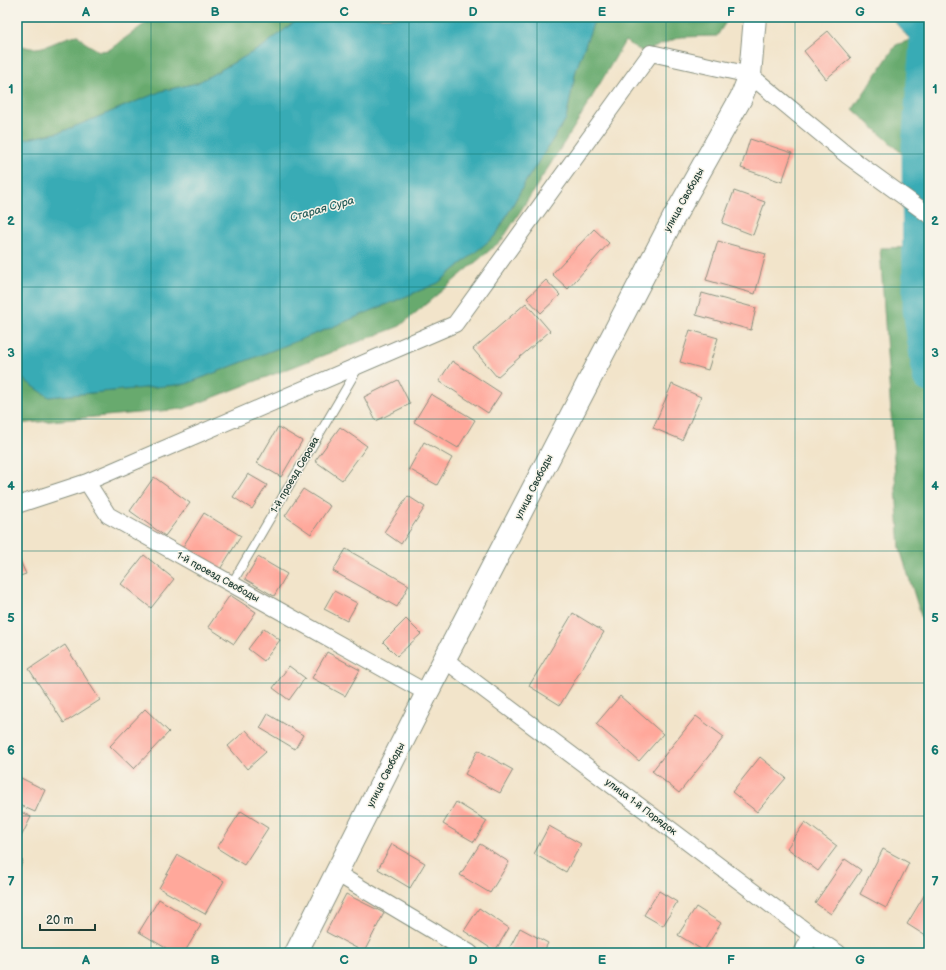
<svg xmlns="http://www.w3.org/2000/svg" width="946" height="970" viewBox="0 0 946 970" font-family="'Balsamiq Sans',sans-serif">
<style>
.forest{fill:#68aa6e;stroke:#447451}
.water{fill:#39abb5;stroke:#2c7474}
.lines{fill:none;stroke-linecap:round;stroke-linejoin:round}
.river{stroke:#39abb5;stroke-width:33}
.building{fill:#ffa89b}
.service-casing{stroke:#88907f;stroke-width:10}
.minor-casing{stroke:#88907f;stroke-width:18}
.secondary-casing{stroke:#88907f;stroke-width:24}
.service{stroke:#fff;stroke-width:8}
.minor{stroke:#fff;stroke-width:16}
.secondary{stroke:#fff;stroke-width:22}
.grid{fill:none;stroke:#0f766e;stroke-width:1;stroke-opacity:0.55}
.labels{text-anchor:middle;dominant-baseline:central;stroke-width:3;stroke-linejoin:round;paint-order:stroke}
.street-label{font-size:10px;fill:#1f3d34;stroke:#f7f3e8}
.water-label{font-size:11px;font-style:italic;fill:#275e5b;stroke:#f7f3e8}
.neatline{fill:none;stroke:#0f766e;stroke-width:1.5}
.grid-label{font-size:13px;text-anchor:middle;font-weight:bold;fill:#0f766e}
</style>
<rect width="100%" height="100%" fill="#f7f3e8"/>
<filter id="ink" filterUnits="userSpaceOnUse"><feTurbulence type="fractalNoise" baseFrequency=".025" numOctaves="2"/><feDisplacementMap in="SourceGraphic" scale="8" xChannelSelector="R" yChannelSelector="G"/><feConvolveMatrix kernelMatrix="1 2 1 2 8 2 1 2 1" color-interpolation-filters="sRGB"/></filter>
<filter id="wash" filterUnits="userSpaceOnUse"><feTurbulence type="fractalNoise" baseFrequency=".012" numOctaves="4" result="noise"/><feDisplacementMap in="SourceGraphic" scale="16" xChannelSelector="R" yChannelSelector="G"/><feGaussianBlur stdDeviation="0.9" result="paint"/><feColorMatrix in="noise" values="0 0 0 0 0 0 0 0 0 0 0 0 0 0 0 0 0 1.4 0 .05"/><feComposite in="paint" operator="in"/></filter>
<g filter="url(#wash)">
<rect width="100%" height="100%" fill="#f2e4ca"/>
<path class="forest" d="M154,17H301L262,47L197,83L162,91L61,132L22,140L17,138V44C23,46 30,49 36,48C51,47 62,37 78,35L84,42L99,51L109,50Z
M597,17H729L717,36L680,37L643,52L625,41L576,124L502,240L400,326L183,409L17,424V375L49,397L186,384L325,330L438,283L496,235L526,181L566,119L576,70L594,21Z
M916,38H929V178L853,109L896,45Z
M929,247V641L900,549L880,248Z"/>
<path class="water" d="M301,17H597L594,21L576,70L566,119L526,181L496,235L438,283L325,330L186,384L49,397L17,375V138L22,140L61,132L162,91L197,83L262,47Z
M896,17H929V38L908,37L895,22Z"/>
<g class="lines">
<path class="river" d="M928,17L918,146L919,309L929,376"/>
</g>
<g id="blocks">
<path class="building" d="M828,31L851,58L826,79L804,51Z
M750,139L792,153L782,182L741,168Z
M734,191L765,202L753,235L722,223Z
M594,229L609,243L568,289L552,274Z
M718,241L766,254L755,294L706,280Z
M546,280L560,295L541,313L527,298Z
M702,293L756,308L751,330L696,315Z
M526,303L550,331L497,377L473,349Z
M690,330L718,338L708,370L680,362Z
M452,361L501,393L488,413L439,381Z
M398,380L410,404L376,421L364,397Z
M672,384L701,397L682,440L653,428Z
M431,394L475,420L458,448L414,422Z
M278,427L302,441L281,477L257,463Z
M340,427L367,446L342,480L315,461Z
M424,442L452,458L437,485L409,469Z
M248,474L267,485L252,509L233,497Z
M154,477L190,503L165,536L130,511Z
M303,489L330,506L311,534L285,516Z
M408,496L425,507L401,544L384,532Z
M204,513L241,536L219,571L182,548Z
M346,549L409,585L397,607L333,571Z
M17,554L26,574L17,577Z
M144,555L174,579L151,608L121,584Z
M258,557L287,574L274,596L245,579Z
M334,591L357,603L347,621L324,609Z
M230,595L256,612L234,644L208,627Z
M573,613L604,632L560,705L529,686Z
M406,619L421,634L397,656L383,642Z
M264,628L280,640L264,661L248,649Z
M65,645L100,700L64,723L29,669Z
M327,652L360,670L345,696L312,678Z
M289,666L305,678L289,700L273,688Z
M620,696L663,734L639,761L596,724Z
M145,709L169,732L134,769L110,746Z
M268,714L303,735L295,749L260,728Z
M696,716L724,737L679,793L652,771Z
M246,730L266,752L247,769L228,746Z
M478,750L513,770L500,793L465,774Z
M760,757L786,778L757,812L732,792Z
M17,776L45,790L35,812L17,804Z
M456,802L487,821L474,842L443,824Z
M17,810L31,817L17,845Z
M241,811L268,828L244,865L217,848Z
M805,822L837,846L818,871L787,848Z
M549,826L581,844L566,872L534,854Z
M392,844L425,863L410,888L378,869Z
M480,844L509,862L490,893L460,875Z
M883,849L909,863L886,908L860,894Z
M178,855L224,881L205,914L159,888Z
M17,857L23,861L17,873Z
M845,859L861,870L831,914L815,903Z
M659,891L677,902L663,926L644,915Z
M346,894L384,913L364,952L326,932Z
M925,894L929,896V938L907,924Z
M159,899L201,925L184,953H174L139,932Z
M696,907L721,923L704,951L678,935Z
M479,908L509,928L495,951L464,931Z
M520,928L548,943L543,953H507Z
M446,947L458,953H443Z"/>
</g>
</g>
<g filter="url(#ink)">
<use href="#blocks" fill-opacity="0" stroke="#88907f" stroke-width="1"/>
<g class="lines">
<defs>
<path id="service" d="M231,585L358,368"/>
<path id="minor" d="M87,482L455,324L651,53L750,75L848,156L929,215
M17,505L87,482L108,515L427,693
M444,659L811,935L838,953
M336,873L470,953
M802,953L811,935"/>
<path id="secondary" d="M296,953L427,693L673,219L741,98L750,75L755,17"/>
</defs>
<use href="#service" class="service-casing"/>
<use href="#minor" class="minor-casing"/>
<use href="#secondary" class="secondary-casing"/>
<use href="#service" class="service"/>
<use href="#minor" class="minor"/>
<use href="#secondary" class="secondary"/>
</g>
</g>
<path class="grid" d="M151,17V953M280,17V953M409,17V953M537,17V953M666,17V953M795,17V953M17,154H929M17,287H929M17,419H929M17,551H929M17,683H929M17,816H929"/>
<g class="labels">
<g class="street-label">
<text transform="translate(684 200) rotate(-61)">улица Свободы</text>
<text transform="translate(295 475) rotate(-60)">1-й проезд Серова</text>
<text transform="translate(534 487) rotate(-63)">улица Свободы</text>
<text transform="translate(218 577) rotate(29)">1-й проезд Свободы</text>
<text transform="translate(386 775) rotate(-63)">улица Свободы</text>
<text transform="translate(641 807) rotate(37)">улица 1-й Порядок</text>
</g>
<g class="water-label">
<text transform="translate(322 209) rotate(-16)">Старая Сура</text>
</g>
</g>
<rect width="946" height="970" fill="none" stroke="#f7f3e8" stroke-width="44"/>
<path d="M40 924v6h55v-6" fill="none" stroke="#1f3d34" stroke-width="2"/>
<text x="46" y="924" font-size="12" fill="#1f3d34" stroke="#f7f3e8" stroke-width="3" paint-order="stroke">20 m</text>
<rect x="22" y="22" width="902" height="926" class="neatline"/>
<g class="grid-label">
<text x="86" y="16">A</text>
<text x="215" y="16">B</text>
<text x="344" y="16">C</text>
<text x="473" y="16">D</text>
<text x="602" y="16">E</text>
<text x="731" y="16">F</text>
<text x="860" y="16">G</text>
<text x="11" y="93">1</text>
<text x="935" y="93">1</text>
<text x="11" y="225">2</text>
<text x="935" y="225">2</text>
<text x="11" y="357">3</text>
<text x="935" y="357">3</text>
<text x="11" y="490">4</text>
<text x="935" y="490">4</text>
<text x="11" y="622">5</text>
<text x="935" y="622">5</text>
<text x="11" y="754">6</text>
<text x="935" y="754">6</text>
<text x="11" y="886">7</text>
<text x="935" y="886">7</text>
<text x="86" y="964">A</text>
<text x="215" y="964">B</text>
<text x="344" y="964">C</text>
<text x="473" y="964">D</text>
<text x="602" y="964">E</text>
<text x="731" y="964">F</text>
<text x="860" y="964">G</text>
</g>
</svg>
